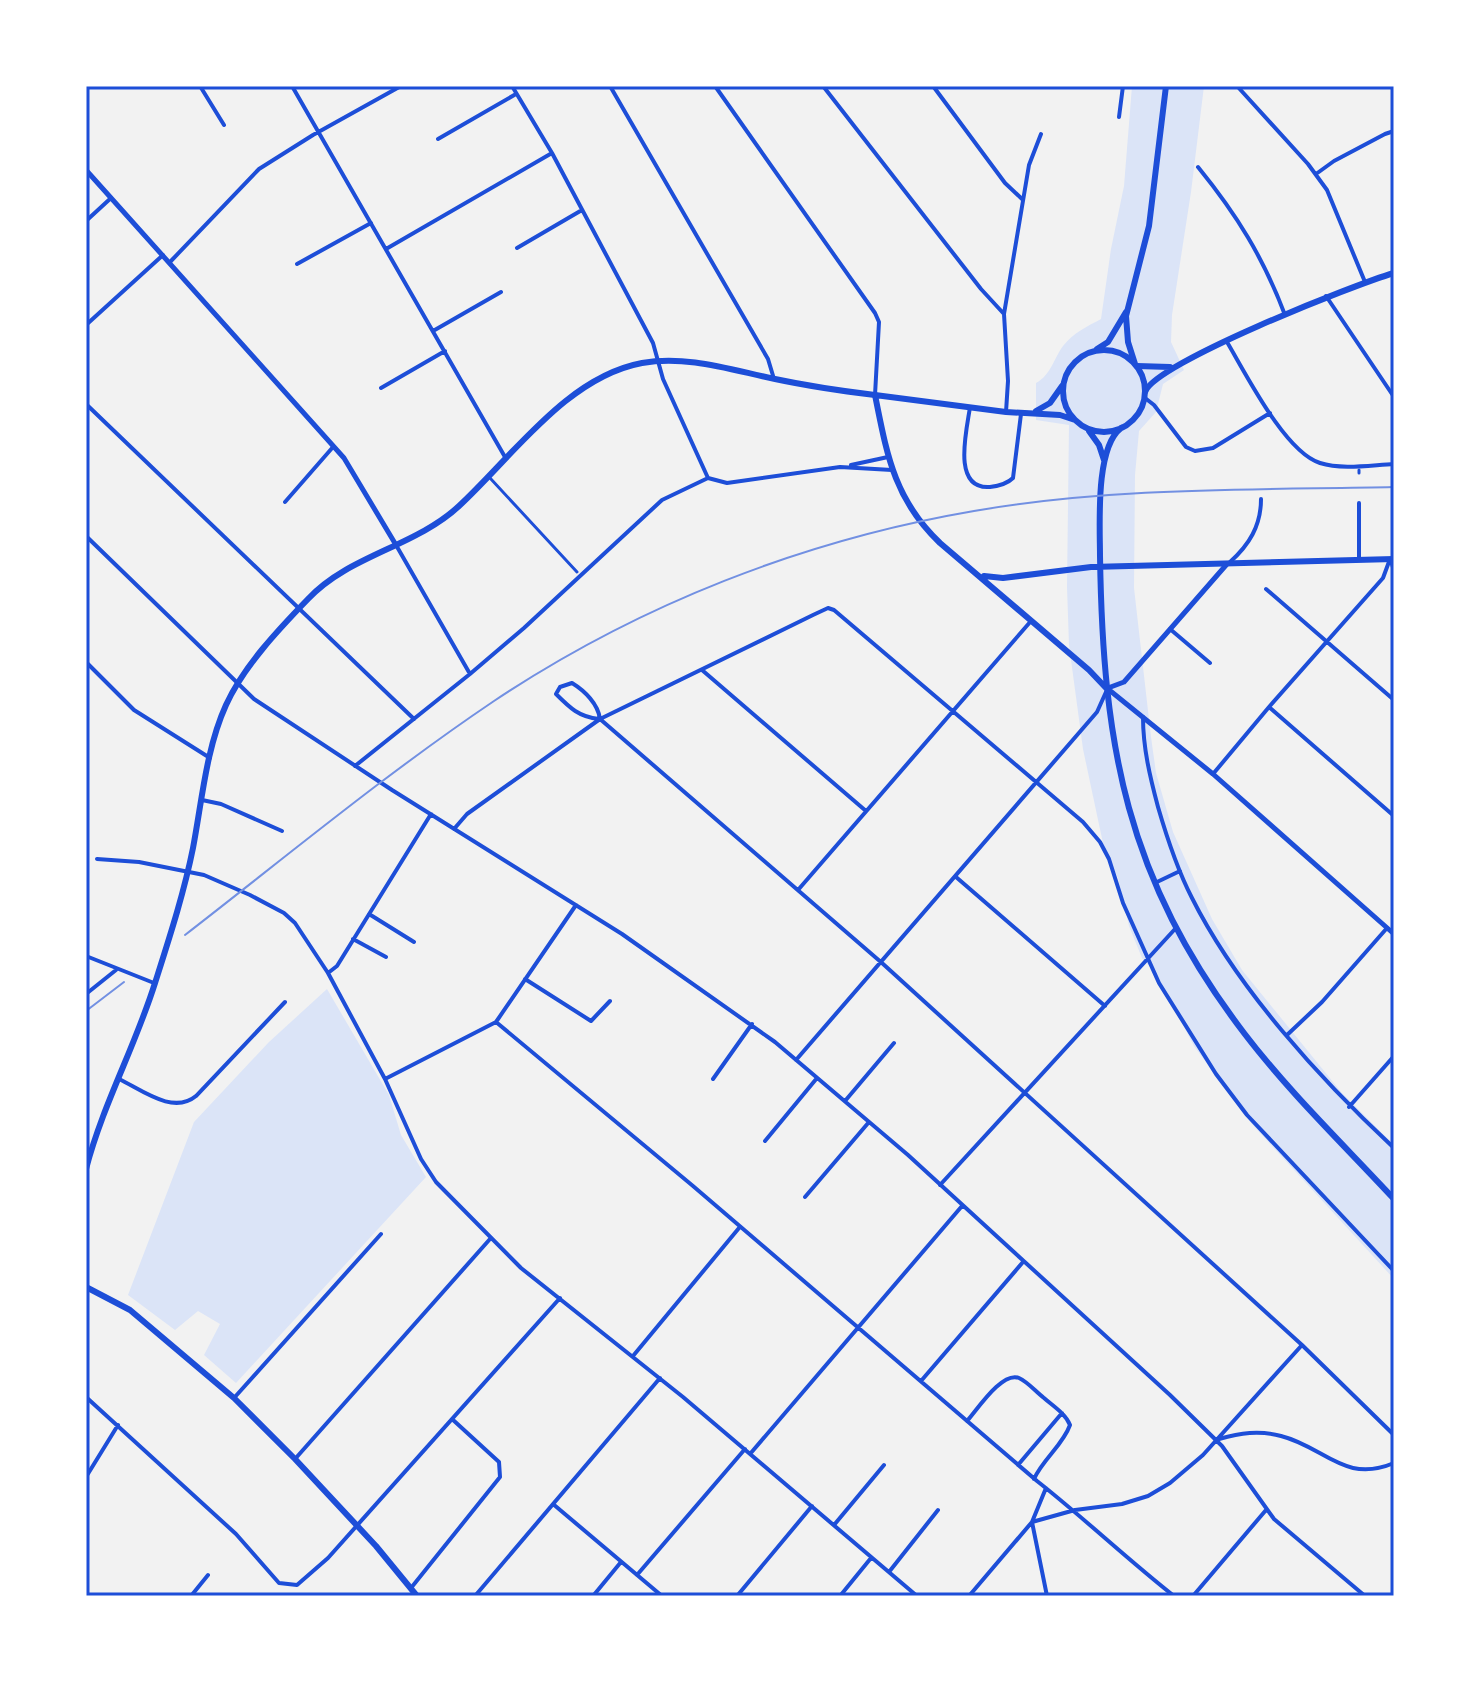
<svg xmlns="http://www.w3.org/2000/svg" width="1480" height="1682" viewBox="0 0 1480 1682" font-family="Spectral,serif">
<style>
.green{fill:#dbe4f7}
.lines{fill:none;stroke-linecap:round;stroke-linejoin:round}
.pedestrian{stroke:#1d4ed8;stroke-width:3}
.minor{stroke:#1d4ed8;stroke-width:4}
.tertiary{stroke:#1d4ed8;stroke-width:5}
.secondary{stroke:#1d4ed8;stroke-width:6}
.primary{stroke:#1d4ed8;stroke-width:6}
.rail{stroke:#7290e2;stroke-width:2}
.neatline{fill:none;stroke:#1d4ed8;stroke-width:3}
</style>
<rect width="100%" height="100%" fill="#f2f2f2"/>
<path class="green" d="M1132,86H1204L1191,192L1172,315L1171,342L1184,370L1163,384L1156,412L1139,431L1135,475L1134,588L1151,737L1156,773L1173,832L1212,919L1242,970L1342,1093L1394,1145V1279L1251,1123L1222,1084L1194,1046L1157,975L1142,958L1129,926L1118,878L1104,848L1083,749L1069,645L1067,587L1069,425L1036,420V383C1051,375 1054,358 1063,346C1073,333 1088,326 1101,319L1111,249L1124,186Z
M327,989L389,1095L401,1135L426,1177L236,1383L204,1355L220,1324L198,1311L175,1330L128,1295L194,1122L269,1042Z"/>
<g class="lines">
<path class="pedestrian" d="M1359,470V473
M490,478L577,572"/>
<path class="minor" d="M200,86L224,125
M292,86L505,457
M512,86L552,153L653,343L663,379L708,478
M610,86L768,359L774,379
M715,86L875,313L879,322L875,395
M823,86L981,289L1004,314L1008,381L1006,412
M933,86L1005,183L1022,199
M1237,86L1308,164L1327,190L1365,282
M1119,117L1123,86
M438,139L516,94
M1198,167C1237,215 1263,257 1285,315
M1316,174L1334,161L1385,134L1394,131
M86,221L111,198
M517,248L582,210
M386,249L552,153
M170,262L259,169L313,135L401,86
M297,264L371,223
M1326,296L1394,397
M1004,314L1029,165L1041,134
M86,325L163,255
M433,331L501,292
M1227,342C1246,374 1285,452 1320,463C1342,470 1371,465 1394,464
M381,388L445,351
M1145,398L1154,405L1186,447L1195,451L1213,448L1270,413
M86,404L414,719
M970,407C967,429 951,490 990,487C998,486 1007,484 1013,478L1021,414
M851,465L888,457
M708,478L727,483L840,467L892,470
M285,502L333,447
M86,536L254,699L392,790L622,934L775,1042L908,1155L1170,1395L1222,1446L1274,1519L1365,1596
M1359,560V503
M1391,561L1394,571
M1230,562C1249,545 1261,526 1261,499
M1266,589L1394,700
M1170,629L1210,663
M86,662L134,710L210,758
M702,670L866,811
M470,674L524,628L662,500L708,478
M1269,707L1394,816
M1143,717C1143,748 1150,777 1158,807C1167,838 1177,869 1192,898C1237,988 1321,1080 1394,1148
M599,719C579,717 570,708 556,694L560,687L572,683C585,691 598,704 600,719L882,963L1302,1345L1394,1435
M355,766L470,674L396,545
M1213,774L1269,707L1383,578L1390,559
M202,800L221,804L282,831
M454,829L467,814L600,719L813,615L828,608L834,610L1083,822L1100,842L1109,859L1123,903L1159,983L1216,1074L1247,1115L1394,1271
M97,859L139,862L204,875L250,895L284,913L295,923L328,973L385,1079L421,1159L436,1182L521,1268L683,1397L917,1596
M956,877L1105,1006
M1157,882L1180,871
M798,890L1031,621
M369,914L414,942
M353,939L386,957
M86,956L154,983
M328,973L337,966L431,814
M525,979L591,1021L610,1001
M86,994L116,970
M496,1022L693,1186L1037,1481C1084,1518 1127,1559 1174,1596
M1287,1035L1322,1002L1387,928
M796,1060L1097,712L1106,692
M119,1079C142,1090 173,1115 196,1096L285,1002
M385,1079L496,1022L576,905
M713,1079L752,1024
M845,1101L894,1043
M1349,1107L1394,1056
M765,1141L817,1078
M940,1185L1175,929
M805,1197L869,1122
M633,1356L739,1228
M921,1381L1023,1262
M86,1397L236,1534L279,1583L297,1585L328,1558L560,1298
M234,1398L381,1234
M967,1421C977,1410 1002,1371 1019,1378C1028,1382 1036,1392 1044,1398C1053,1406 1066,1414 1070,1425C1063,1445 1043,1459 1034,1479
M1219,1439C1240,1433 1259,1430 1281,1436C1325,1447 1344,1484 1394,1463
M750,1454L962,1206
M295,1459L490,1239
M1018,1465L1062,1413
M86,1477L118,1425
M1046,1488L1032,1522L1047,1596
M553,1504L662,1596
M834,1525L884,1465
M889,1572L938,1510
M637,1575L745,1449
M411,1588L500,1477L499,1462L452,1419
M191,1596L208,1575
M475,1596L660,1378
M593,1596L621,1562
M737,1596L812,1506
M840,1596L871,1558
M969,1596L1032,1522L1075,1510L1122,1504L1148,1496L1170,1483L1203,1455L1302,1345
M1193,1596L1266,1510"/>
<path class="tertiary" d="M86,170L344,458L396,545
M1108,688L1124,682L1227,564
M1108,689L1213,774L1394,934"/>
<path class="secondary" d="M1137,366L1170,367
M1145,392C1155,363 1356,284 1394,273
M86,1169C103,1104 135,1047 155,983C169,939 184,893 193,848C202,801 206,749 226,705C244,666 278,630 308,599C349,555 415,547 459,506C513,456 567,377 642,363C687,355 731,370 775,379C808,386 842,391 875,395
M86,1287L130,1310L234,1398L295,1459L376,1546L417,1596"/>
<path class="primary" d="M1097,349L1108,342L1126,312
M1063 391a41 41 0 1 1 82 0a41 41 0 1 1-82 0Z
M1135,364L1128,342L1126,316L1149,226L1166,86
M1036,411L1050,403L1062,386
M1075,420L1060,415L1006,412L875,395C887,455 894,499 940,543L1089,670L1107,689
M1121,428C1095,448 1100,525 1100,556C1103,746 1126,878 1244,1033C1289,1092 1343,1144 1394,1199
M1089,431L1099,445L1104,460
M984,576L1003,578L1091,567L1394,559"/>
<path class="rail" d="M185,935C287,856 387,773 494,701C638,605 804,540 974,511C1113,487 1254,490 1394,487
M86,1011L124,982"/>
</g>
<rect width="1480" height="1682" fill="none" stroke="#ffffff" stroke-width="176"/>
<rect x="88" y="88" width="1304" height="1506" class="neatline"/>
</svg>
